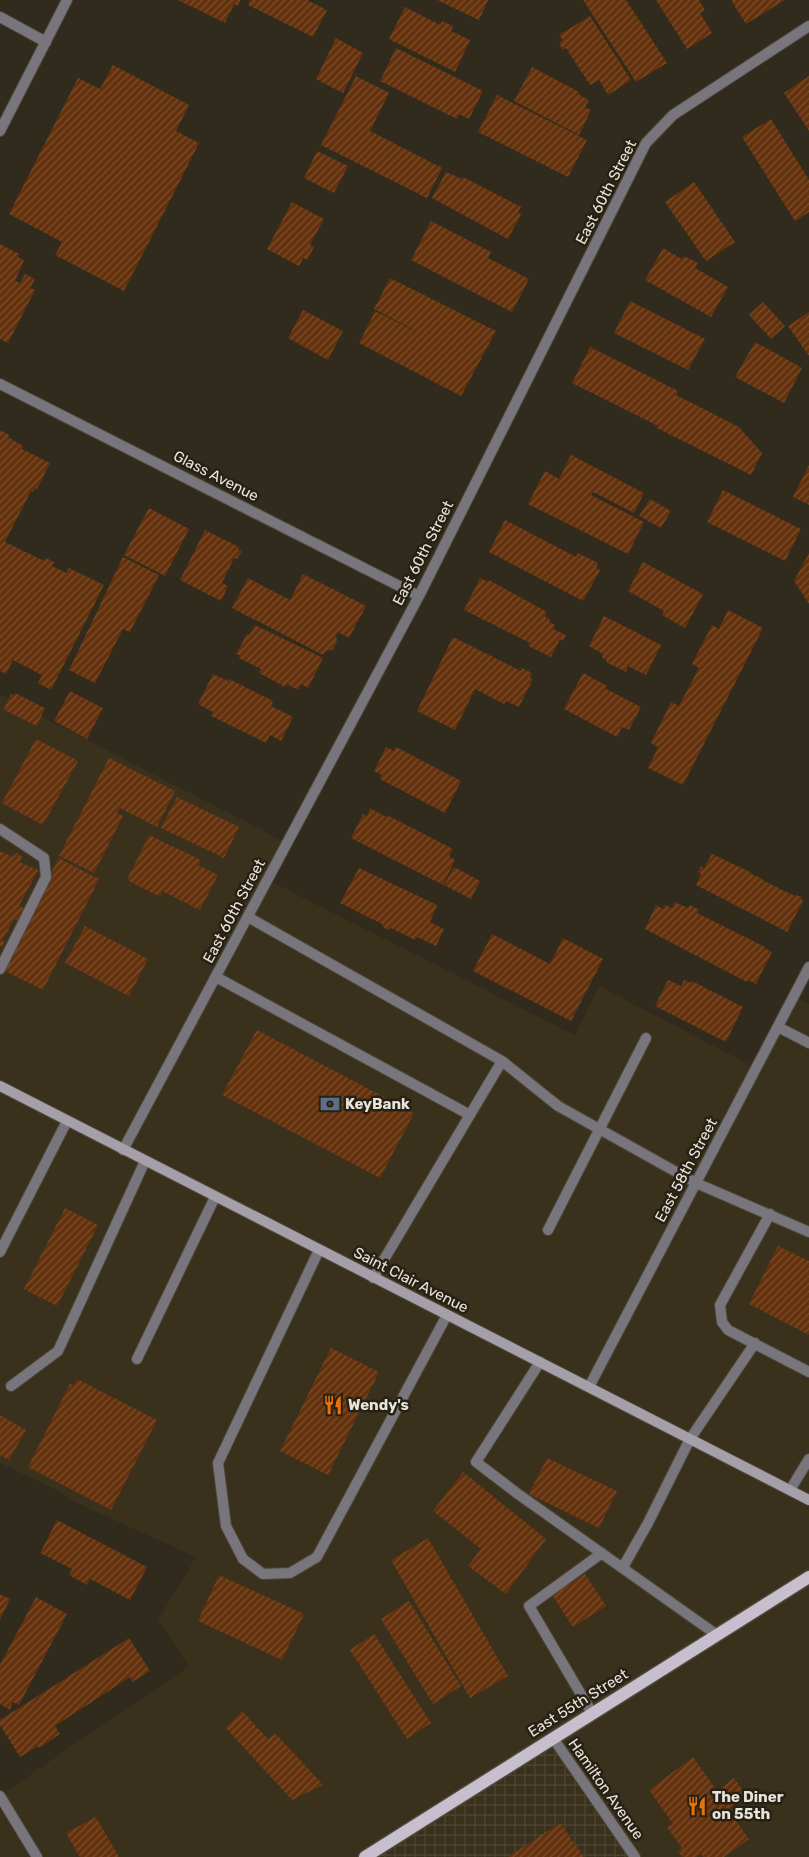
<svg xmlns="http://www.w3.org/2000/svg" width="809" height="1857" viewBox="0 0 809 1857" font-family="Rubik,sans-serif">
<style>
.built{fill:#3a311d}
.industrial{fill:url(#industrial-grid)}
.building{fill:url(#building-hatch)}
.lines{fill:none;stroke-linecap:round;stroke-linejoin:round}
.service-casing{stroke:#4e493c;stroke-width:12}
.minor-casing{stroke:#4e493c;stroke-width:12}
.secondary-casing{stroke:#4e493c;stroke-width:12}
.primary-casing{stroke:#4e493c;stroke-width:15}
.service{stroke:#79757c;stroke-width:10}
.minor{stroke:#79757c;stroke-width:10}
.secondary{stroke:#a59faa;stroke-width:10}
.primary{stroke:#c7bfcd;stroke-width:12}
.labels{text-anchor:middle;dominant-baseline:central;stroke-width:5;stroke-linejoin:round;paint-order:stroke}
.street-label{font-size:15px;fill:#e8e4dc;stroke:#272114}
.poi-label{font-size:15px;font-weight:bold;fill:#e8e4dc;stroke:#272114;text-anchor:start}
</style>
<defs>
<pattern id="industrial-grid" width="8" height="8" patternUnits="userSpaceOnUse" patternTransform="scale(1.25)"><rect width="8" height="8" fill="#3a311d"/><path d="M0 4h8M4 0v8" fill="none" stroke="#4d4532"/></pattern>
<pattern id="building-hatch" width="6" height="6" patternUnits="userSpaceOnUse" patternTransform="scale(1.25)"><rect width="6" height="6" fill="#64310c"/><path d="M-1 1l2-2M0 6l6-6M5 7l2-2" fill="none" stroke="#7a4f2f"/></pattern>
</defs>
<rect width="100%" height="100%" fill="#312b1d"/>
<path class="built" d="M0,695L287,843L268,880L575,1035L599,986L756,1068L794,996L809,1004V1857H0V1795L189,1667L158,1620L196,1557L77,1503L50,1487L0,1463Z"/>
<path class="industrial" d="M553,1738L635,1857H365Z"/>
<path class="building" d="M178,0H240L238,6L234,4L225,23Z
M250,0H307L327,10L313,37L248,5Z
M437,0H488L479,20Z
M583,0H626L667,63L636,82Z
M656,0H699L705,10L700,13L712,33L687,49Z
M731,0H785L746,24Z
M405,7L440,25L442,21L453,26L451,31L470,40L455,72L389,39Z
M590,16L631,80L608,95L599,80L590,85L566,48L563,50L559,43L563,40L559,35Z
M336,38L363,53L343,93L316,79Z
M396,48L483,91L469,119L459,114L457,119L380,81Z
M113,65L189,105L176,131L199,143L124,291L55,255L62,242L9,214L78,78L100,89Z
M532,67L579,92L578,94L589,100L585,107L591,110L579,135L514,101Z
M356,76L389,93L370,131L442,168L427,198L321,145Z
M809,76V131L784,93Z
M497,95L587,140L568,177L478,132Z
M771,119L809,180V212L795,221L742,137Z
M317,151L348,166L334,193L304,178Z
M446,172L462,179L463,177L521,207L518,212L521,214L508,239L432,198Z
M694,182L735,242L706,261L665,202Z
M292,202L324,219L310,245L314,247L307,260L303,258L299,266L267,249Z
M431,221L491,252L488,258L529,279L512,312L411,260Z
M0,244L19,254L18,257L24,260L15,281L20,283L25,274L35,279L30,288L35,290L8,343L0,339Z
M663,248L682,259L684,256L698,263L695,268L728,287L711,317L645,280Z
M390,278L496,331L461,396L359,343L375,311L427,337L374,309Z
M630,301L705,339L688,370L614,333Z
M763,302L785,326L771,339L749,315Z
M303,310L343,331L328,360L288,338Z
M809,312V356L788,326Z
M755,342L802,368L784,403L735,377Z
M590,347L678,391L676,395L739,427L762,453L751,475L657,428L658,426L572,383Z
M0,430L9,435L8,437L23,446L22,449L50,463L37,489L35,488L33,492L31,491L5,542L44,561L46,558L54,562L52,566L66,573L69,568L104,585L51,690L38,683L42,675L13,660L6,674L0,671Z
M571,455L644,493L634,513L593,492L591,495L644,522L628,554L528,504L545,471L559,479Z
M809,465V505L793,497Z
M723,490L801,529L785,561L707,522Z
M650,499L671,511L661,528L639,516Z
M149,508L189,529L165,576L124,555Z
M505,520L576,557L578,553L598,563L596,568L600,570L583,601L489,552Z
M205,530L239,547L238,550L242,551L237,559L234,558L222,583L228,586L221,601L180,580Z
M809,553V604L794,581Z
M123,557L159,575L130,632L123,629L95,683L69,670Z
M643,562L703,594L685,628L662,615L664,611L628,591Z
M303,574L366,606L349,638L338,632L336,636L337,641L333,650L326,651L323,655L232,608L248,578L290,600Z
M480,578L488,582L489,580L547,612L545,617L550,619L549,622L555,625L553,629L566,635L563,641L560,639L551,657L528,646L530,643L464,610Z
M728,610L763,628L683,785L648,768L658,747L651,743L671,702L679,706L699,668L692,664L712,625L719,629Z
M604,616L661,645L646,675L628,666L626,672L606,662L607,660L602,658L603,654L589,646Z
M255,625L323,658L308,688L301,684L298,690L287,684L285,687L259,673L261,669L239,658L240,655L236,654L247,634L249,635Z
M453,637L521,671L522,668L532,673L530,678L533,679L519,707L506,701L504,704L475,689L455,730L417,711Z
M583,673L607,686L606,689L641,707L629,730L622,727L617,737L564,709Z
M213,674L228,681L229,679L273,701L271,706L293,717L281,741L270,735L266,743L211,716L213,712L198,704Z
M70,691L103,708L87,739L54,721Z
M15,693L45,708L37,726L6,711L4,709L11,694L14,695Z
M36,739L78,761L43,825L2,803Z
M386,747L394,751L396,747L461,781L445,813L380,779L382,775L374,771Z
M109,758L175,791L157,827L120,808L117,813L123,816L94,873L59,856Z
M177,797L239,827L224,858L161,828Z
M370,808L386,817L387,815L453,849L449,856L455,860L443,885L351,838L363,814L367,816Z
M149,835L201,860L198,865L218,875L200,910L162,891L160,897L127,880Z
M0,851L12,857L17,853L22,856L20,862L38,870L19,906L27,910L20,922L14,919L2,941L5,942L3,947L0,946Z
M712,854L752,873L751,874L763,879L762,880L795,896L796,895L802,897L801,899L803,901L787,932L696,885L701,874L698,872L701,866L704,868Z
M59,858L99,879L43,990L1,969Z
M454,867L480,881L471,899L444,885Z
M359,868L437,905L430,922L444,929L436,946L417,937L415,940L391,928L388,930L383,927L382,924L340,903Z
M675,902L688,908L690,905L699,910L697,913L765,947L764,948L772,952L756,984L748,980L747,982L645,929L656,905L663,909L665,905L672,908Z
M85,926L148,959L129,996L65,963Z
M492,934L550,964L563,938L603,959L571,1021L473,971Z
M668,980L681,986L684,980L691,983L692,981L743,1007L726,1042L655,1006Z
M257,1030L414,1113L380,1178L222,1095Z
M65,1208L98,1225L57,1306L24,1289Z
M778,1246L809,1261V1335L749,1304Z
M331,1348L379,1372L328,1475L280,1451Z
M77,1379L157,1420L111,1510L28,1467L70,1384L74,1385Z
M0,1415L26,1430L9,1460L0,1455Z
M547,1458L617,1491L599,1528L529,1494Z
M463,1472L546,1539L506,1594L468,1566L481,1549L433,1511Z
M57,1520L147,1567L130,1600L90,1579L87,1585L69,1575L72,1569L40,1553Z
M428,1538L508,1676L470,1698L391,1560Z
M585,1574L606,1606L573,1627L552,1595Z
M219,1575L304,1614L282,1660L198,1621Z
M0,1594L10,1599L0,1620Z
M36,1597L67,1614L19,1705L13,1702L10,1710L0,1704V1665Z
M409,1601L461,1686L433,1704L381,1619Z
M374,1634L431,1723L407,1739L350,1650Z
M129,1638L150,1671L132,1682L130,1677L55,1726L60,1734L39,1748L38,1746L20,1757L0,1725V1720Z
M242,1711L268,1739L276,1734L323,1785L292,1800L226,1728Z
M693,1757L717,1791L734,1778L747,1796L728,1810L749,1839L724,1857H703L701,1854L696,1857H682L678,1851L682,1848L667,1827L673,1824L649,1790Z
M96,1817L119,1857H80L66,1833Z
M560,1823L584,1857H508Z"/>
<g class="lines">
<defs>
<path id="service" d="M0,17L46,42
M0,829L44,858L46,877L0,969
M248,917L502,1061L558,1106L696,1183L809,1232
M216,977L470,1115
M778,1027L809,1043
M770,1214L720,1305L722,1322L728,1330L809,1372
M548,1230L646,1038
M319,1250L218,1463L226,1526L243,1559L263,1574L290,1573L317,1557L447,1315
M0,1252L67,1121
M373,1278L502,1061
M137,1359L215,1197
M540,1362L476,1462L518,1494L717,1635
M11,1386L58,1351L145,1161
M790,1490L809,1459
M623,1567L648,1523L690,1439L755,1343
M592,1713L529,1606L602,1553"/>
<path id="minor" d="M0,131L67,0
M0,384L419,596
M123,1150L419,596L646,143L673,115L809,26
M589,1387L809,967
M553,1738L635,1857
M0,1796L37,1857"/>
<path id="secondary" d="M0,1086L809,1500"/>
<path id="primary" d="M365,1857L809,1577"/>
</defs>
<use href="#service" class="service-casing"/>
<use href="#minor" class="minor-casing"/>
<use href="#secondary" class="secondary-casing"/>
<use href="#primary" class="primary-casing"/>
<use href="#service" class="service"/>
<use href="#minor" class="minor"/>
<use href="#secondary" class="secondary"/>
<use href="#primary" class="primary"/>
</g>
<defs>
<symbol id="bank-bare" viewBox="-9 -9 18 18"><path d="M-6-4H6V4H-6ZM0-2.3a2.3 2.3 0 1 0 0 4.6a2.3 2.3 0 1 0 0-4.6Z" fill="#5c6f8a" stroke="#272114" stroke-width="2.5" paint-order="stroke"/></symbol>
<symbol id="restaurant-bare" viewBox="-9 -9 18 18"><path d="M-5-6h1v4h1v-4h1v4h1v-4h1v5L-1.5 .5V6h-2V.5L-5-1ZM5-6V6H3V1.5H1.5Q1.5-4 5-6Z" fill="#e8710a" stroke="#272114" stroke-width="2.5" paint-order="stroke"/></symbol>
</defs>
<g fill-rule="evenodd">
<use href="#bank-bare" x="316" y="1090" width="28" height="28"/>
<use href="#restaurant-bare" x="319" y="1391" width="28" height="28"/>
<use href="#restaurant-bare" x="683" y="1792" width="28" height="28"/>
</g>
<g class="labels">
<g class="street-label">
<text transform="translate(606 192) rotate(-63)">East 60th Street</text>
<text transform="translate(216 476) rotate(27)">Glass Avenue</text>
<text transform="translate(423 553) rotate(-63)">East 60th Street</text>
<text transform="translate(234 911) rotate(-62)">East 60th Street</text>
<text transform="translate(686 1170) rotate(-62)">East 58th Street</text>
<text transform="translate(411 1280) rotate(27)">Saint Clair Avenue</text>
<text transform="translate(578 1703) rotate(-32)">East 55th Street</text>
<text transform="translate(606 1789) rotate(55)">Hamilton Avenue</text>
</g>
<g class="poi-label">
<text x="345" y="1104">KeyBank</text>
<text x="348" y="1405">Wendy's</text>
<text x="712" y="1797">The Diner<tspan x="712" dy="17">on 55th</tspan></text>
</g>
</g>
</svg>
